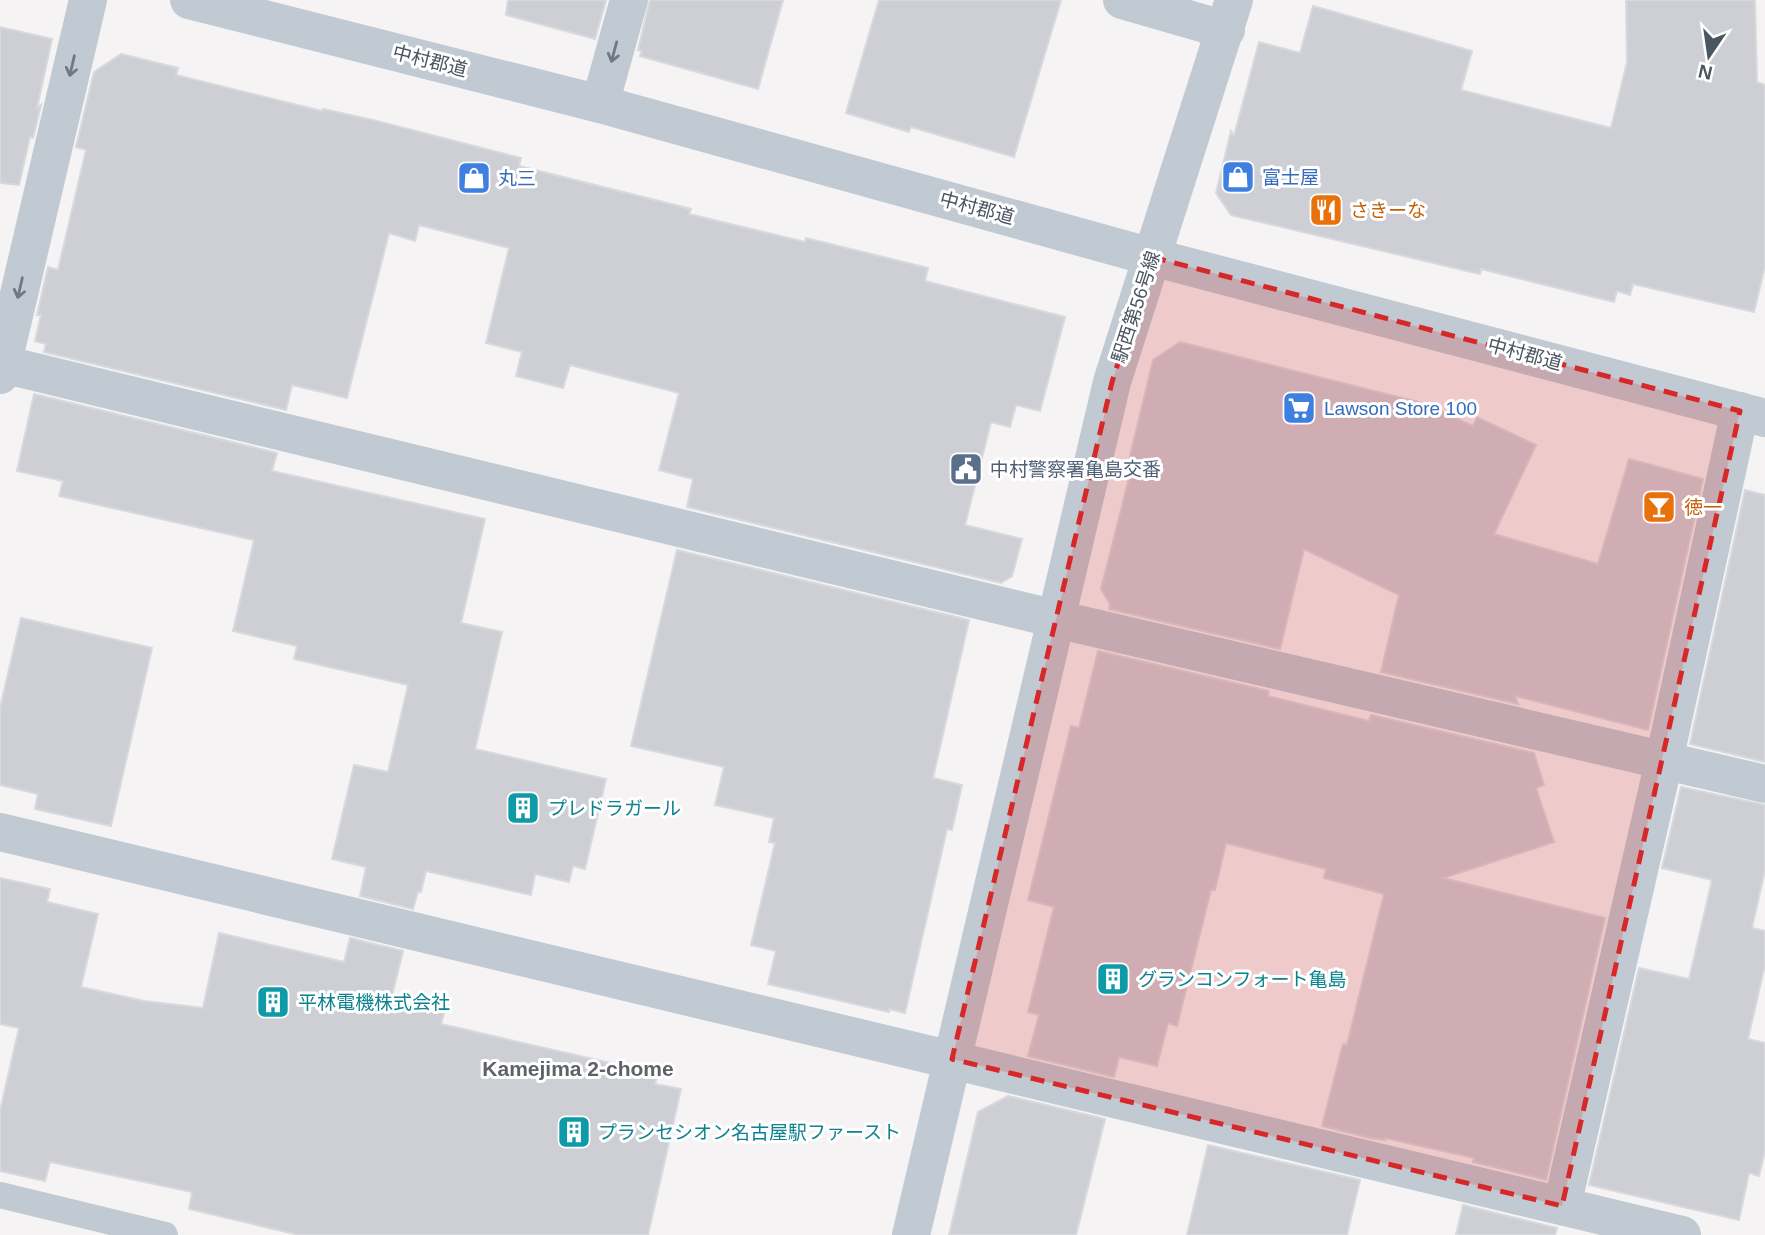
<svg xmlns="http://www.w3.org/2000/svg" width="1765" height="1235" viewBox="0 0 1765 1235" font-family="Helvetica,'Noto Sans JP',sans-serif">
<style>
.building{fill:#cdcfd5;stroke:#d7d9de;stroke-width:2}
.lines{fill:none;stroke-linecap:round;stroke-linejoin:round}
.service{stroke:#c1cad2;stroke-width:26}
.minor{stroke:#c1cad2;stroke-width:38}
.tertiary{stroke:#c1cad2;stroke-width:38}
.oneway{stroke:#6e7983}
.marked{fill:#d62828;fill-opacity:0.2;stroke:#d62828;stroke-width:5;stroke-dasharray:14 9;stroke-linejoin:round}
.labels{text-anchor:middle;dominant-baseline:central;stroke-width:6;stroke-linejoin:round;paint-order:stroke}
.street-label{font-size:19px;fill:#4a5661;stroke:#fff}
.shop-label{font-size:19px;fill:#366cbe;stroke:#fff;text-anchor:start}
.food-label{font-size:19px;fill:#c56008;stroke:#fff;text-anchor:start}
.service-label{font-size:19px;fill:#4e5e75;stroke:#fff;text-anchor:start}
.culture-label{font-size:19px;fill:#0d838f;stroke:#fff;text-anchor:start}
.neighbourhood-label{font-size:21px;font-weight:bold;fill:#5f6368;stroke:#fff}
</style>
<rect width="100%" height="100%" fill="#f5f3f3"/>
<path class="building" d="M508,0H606L595,39L506,15Z
M650,0H783L758,89L640,56L642,51L638,50Z
M879,0H1061L1014,157L911,127L909,132L846,113Z
M1626,0H1755L1757,82L1765,85V266L1754,312L1633,284L1630,295L1617,291L1614,302L1481,269L1480,274L1231,215L1216,193L1231,131L1234,136L1259,42L1300,53L1313,6L1472,51L1461,90L1611,128L1627,62Z
M0,27L52,39L37,108L41,105L33,138L30,137L19,185L0,183Z
M121,54L178,68L176,75L322,111L323,109L377,121L521,158L519,166L691,209L689,214L805,242L806,238L928,268L925,281L1065,317L1040,411L1016,405L1010,427L991,422L965,525L1022,539L1012,576L1001,583L687,507L693,479L659,470L679,393L570,365L563,388L516,376L522,352L486,343L509,248L419,225L415,241L389,233L347,398L292,385L286,410L44,352L46,344L35,341L41,315H37L48,267L58,270L86,150L76,147L94,72Z
M1180,342L1426,404L1473,426L1477,417L1536,445L1494,534L1598,564L1629,459L1703,479L1648,730L1515,696L1518,704L1381,672L1399,595L1304,549L1280,649L1109,609L1110,604L1101,589L1129,478L1125,477L1153,360Z
M34,394L277,453L272,471L485,519L461,623L502,632L475,749L606,779L585,869L573,866L569,882L535,874L531,895L426,871L421,892H418L413,909L360,896L366,867L332,859L354,765L388,772L408,685L294,659L297,646L233,631L254,540L59,496L63,481L17,471Z
M1745,490L1765,495V762L1690,744Z
M677,550L969,620L933,778L962,785L952,830L947,829L905,1013L889,1009V1012L768,984L776,951L751,945L775,843L769,842L774,818L715,805L724,767L631,746Z
M21,618L152,648L111,826L35,809L38,794L0,785V708Z
M1098,651L1269,691L1268,696L1369,721L1371,715L1534,753L1544,785L1536,788L1554,842L1443,878L1605,918L1546,1180L1473,1162L1474,1158L1385,1138V1140L1370,1138L1322,1126L1343,1044L1347,1045L1384,894L1324,878L1326,869L1226,843L1215,890H1211L1177,1026L1168,1023L1157,1066L1119,1057L1114,1077L1028,1056L1039,1015L1028,1012L1054,907L1028,900L1071,726L1079,728Z
M1681,787L1765,805V870L1752,928L1765,931V965L1748,1039L1765,1043V1151L1759,1176L1749,1173L1739,1220L1589,1185L1639,968L1689,979L1712,880L1662,868Z
M0,878L50,889L47,902L98,914L81,987L144,1001L203,1008L219,933L344,962L350,938L403,951L391,1000L444,1013L441,1024L658,1074L655,1084L681,1089L648,1235H299L189,1209L192,1192L50,1162L45,1181L0,1171V1111L19,1028L0,1024Z
M1008,1096L1105,1119L1076,1235H949L978,1112Z
M1208,1145L1360,1180L1347,1235H1187Z
M1463,1205L1557,1228L1555,1235H1456Z"/>
<g class="lines">
<path class="service" d="M0,1195L165,1235"/>
<path class="minor" d="M1122,0L1226,30
M600,104L629,0
M2,364L1056,619L1765,784
M0,375L88,0
M0,832L1682,1235
M1562,1206L1664,761L1740,411"/>
<path class="tertiary" d="M189,0L600,104L1152,257L1765,418
M911,1235L1112,382L1234,0"/>
</g>
<defs><path id="oneway-shaft" d="M-6 0H5M1.5-3L5.5 0L1.5 3" fill="none" stroke-width="1.6" stroke-linecap="round" stroke-linejoin="round" transform="scale(1.75)"/></defs>
<g class="oneway">
<use href="#oneway-shaft" transform="translate(614 52) rotate(105)"/>
<use href="#oneway-shaft" transform="translate(72 66) rotate(103)"/>
<use href="#oneway-shaft" transform="translate(20 288) rotate(103)"/>
</g>
<path class="marked" d="M1152,257L1740,411L1562,1206L952,1059L1112,382Z"/>
<defs>
<symbol id="shop-square" viewBox="-11 -11 22 22"><rect x="-9" y="-9" width="18" height="18" rx="4" fill="#3f7fe0" stroke="#fff"/><path d="M-5-2.5h2.3a2.7 3.5 0 0 1 5.4 0H5L5.5 6h-11ZM-1.5-2.5h3a1.5 2.3 0 0 0-3 0Z" fill="#fff"/></symbol>
<symbol id="restaurant-square" viewBox="-11 -11 22 22"><rect x="-9" y="-9" width="18" height="18" rx="4" fill="#e8710a" stroke="#fff"/><path d="M-5-6h1v4h1v-4h1v4h1v-4h1v5L-1.5 .5V6h-2V.5L-5-1ZM5-6V6H3V1.5H1.5Q1.5-4 5-6Z" fill="#fff"/></symbol>
<symbol id="supermarket-square" viewBox="-11 -11 22 22"><rect x="-9" y="-9" width="18" height="18" rx="4" fill="#3f7fe0" stroke="#fff"/><path d="M-6-5.5h2.5l.6 2H6L4.5 2H-2.5L-4.4-4H-6ZM-1.5 3.2a1.3 1.3 0 1 0 .1 0ZM3 3.2a1.3 1.3 0 1 0 .1 0Z" fill="#fff"/></symbol>
<symbol id="civic-square" viewBox="-11 -11 22 22"><rect x="-9" y="-9" width="18" height="18" rx="4" fill="#5c6f8a" stroke="#fff"/><path d="M-.6-6.5H3V-4.5H.6V-3L4-1V1h2V6H-6V1h2V-1L-.6-3ZM-1.2 2.5V6h2.4V2.5Z" fill="#fff"/></symbol>
<symbol id="bar-square" viewBox="-11 -11 22 22"><rect x="-9" y="-9" width="18" height="18" rx="4" fill="#e8710a" stroke="#fff"/><path d="M-6-5H6L.8 .8V4.5H3.5V6h-7V4.5H-.8V.8Z" fill="#fff"/></symbol>
<symbol id="building-square" viewBox="-11 -11 22 22"><rect x="-9" y="-9" width="18" height="18" rx="4" fill="#0f9aa8" stroke="#fff"/><path d="M-4-6H4V6H1V3H-1V6H-4ZM-2.5-4.3h1.7v1.8h-1.7ZM.8-4.3h1.7v1.8H.8ZM-2.5-1h1.7V.8h-1.7ZM.8-1h1.7V.8H.8Z" fill="#fff"/></symbol>
</defs>
<g fill-rule="evenodd">
<use href="#shop-square" x="1219" y="158" width="38" height="38"/>
<use href="#shop-square" x="455" y="159" width="38" height="38"/>
<use href="#restaurant-square" x="1307" y="191" width="38" height="38"/>
<use href="#supermarket-square" x="1280" y="389" width="38" height="38"/>
<use href="#civic-square" x="947" y="450" width="38" height="38"/>
<use href="#bar-square" x="1640" y="488" width="38" height="38"/>
<use href="#building-square" x="504" y="789" width="38" height="38"/>
<use href="#building-square" x="1094" y="960" width="38" height="38"/>
<use href="#building-square" x="254" y="983" width="38" height="38"/>
<use href="#building-square" x="555" y="1113" width="38" height="38"/>
</g>
<g class="labels">
<g class="street-label">
<text transform="translate(430 61) rotate(14)">中村郡道</text>
<text transform="translate(977 208) rotate(15)">中村郡道</text>
<text transform="translate(1136 307) rotate(-72)">駅西第56号線</text>
<text transform="translate(1525 354) rotate(15)">中村郡道</text>
</g>
<g class="shop-label">
<text x="1262" y="177">富士屋</text>
<text x="498" y="178">丸三</text>
<text x="1324" y="408">Lawson Store 100</text>
</g>
<g class="food-label">
<text x="1350" y="210">さきーな</text>
<text x="1684" y="507">徳一</text>
</g>
<g class="service-label">
<text x="990" y="469">中村警察署亀島交番</text>
</g>
<g class="culture-label">
<text x="548" y="808">プレドラガール</text>
<text x="1138" y="979">グランコンフォート亀島</text>
<text x="298" y="1002">平林電機株式会社</text>
<text x="598" y="1132">プランセシオン名古屋駅ファースト</text>
</g>
<g class="neighbourhood-label">
<text x="578" y="1068">Kamejima 2-chome</text>
</g>
</g>
<g transform="translate(1709 56) rotate(193)" stroke="#ffffff" stroke-width="5" paint-order="stroke">
<path d="M0-5L12 26L0 18L-12 26Z" fill="#4a5661"/>
<text y="-10" font-size="19" font-weight="bold" text-anchor="middle" fill="#4a5661">N</text>
</g>
</svg>
